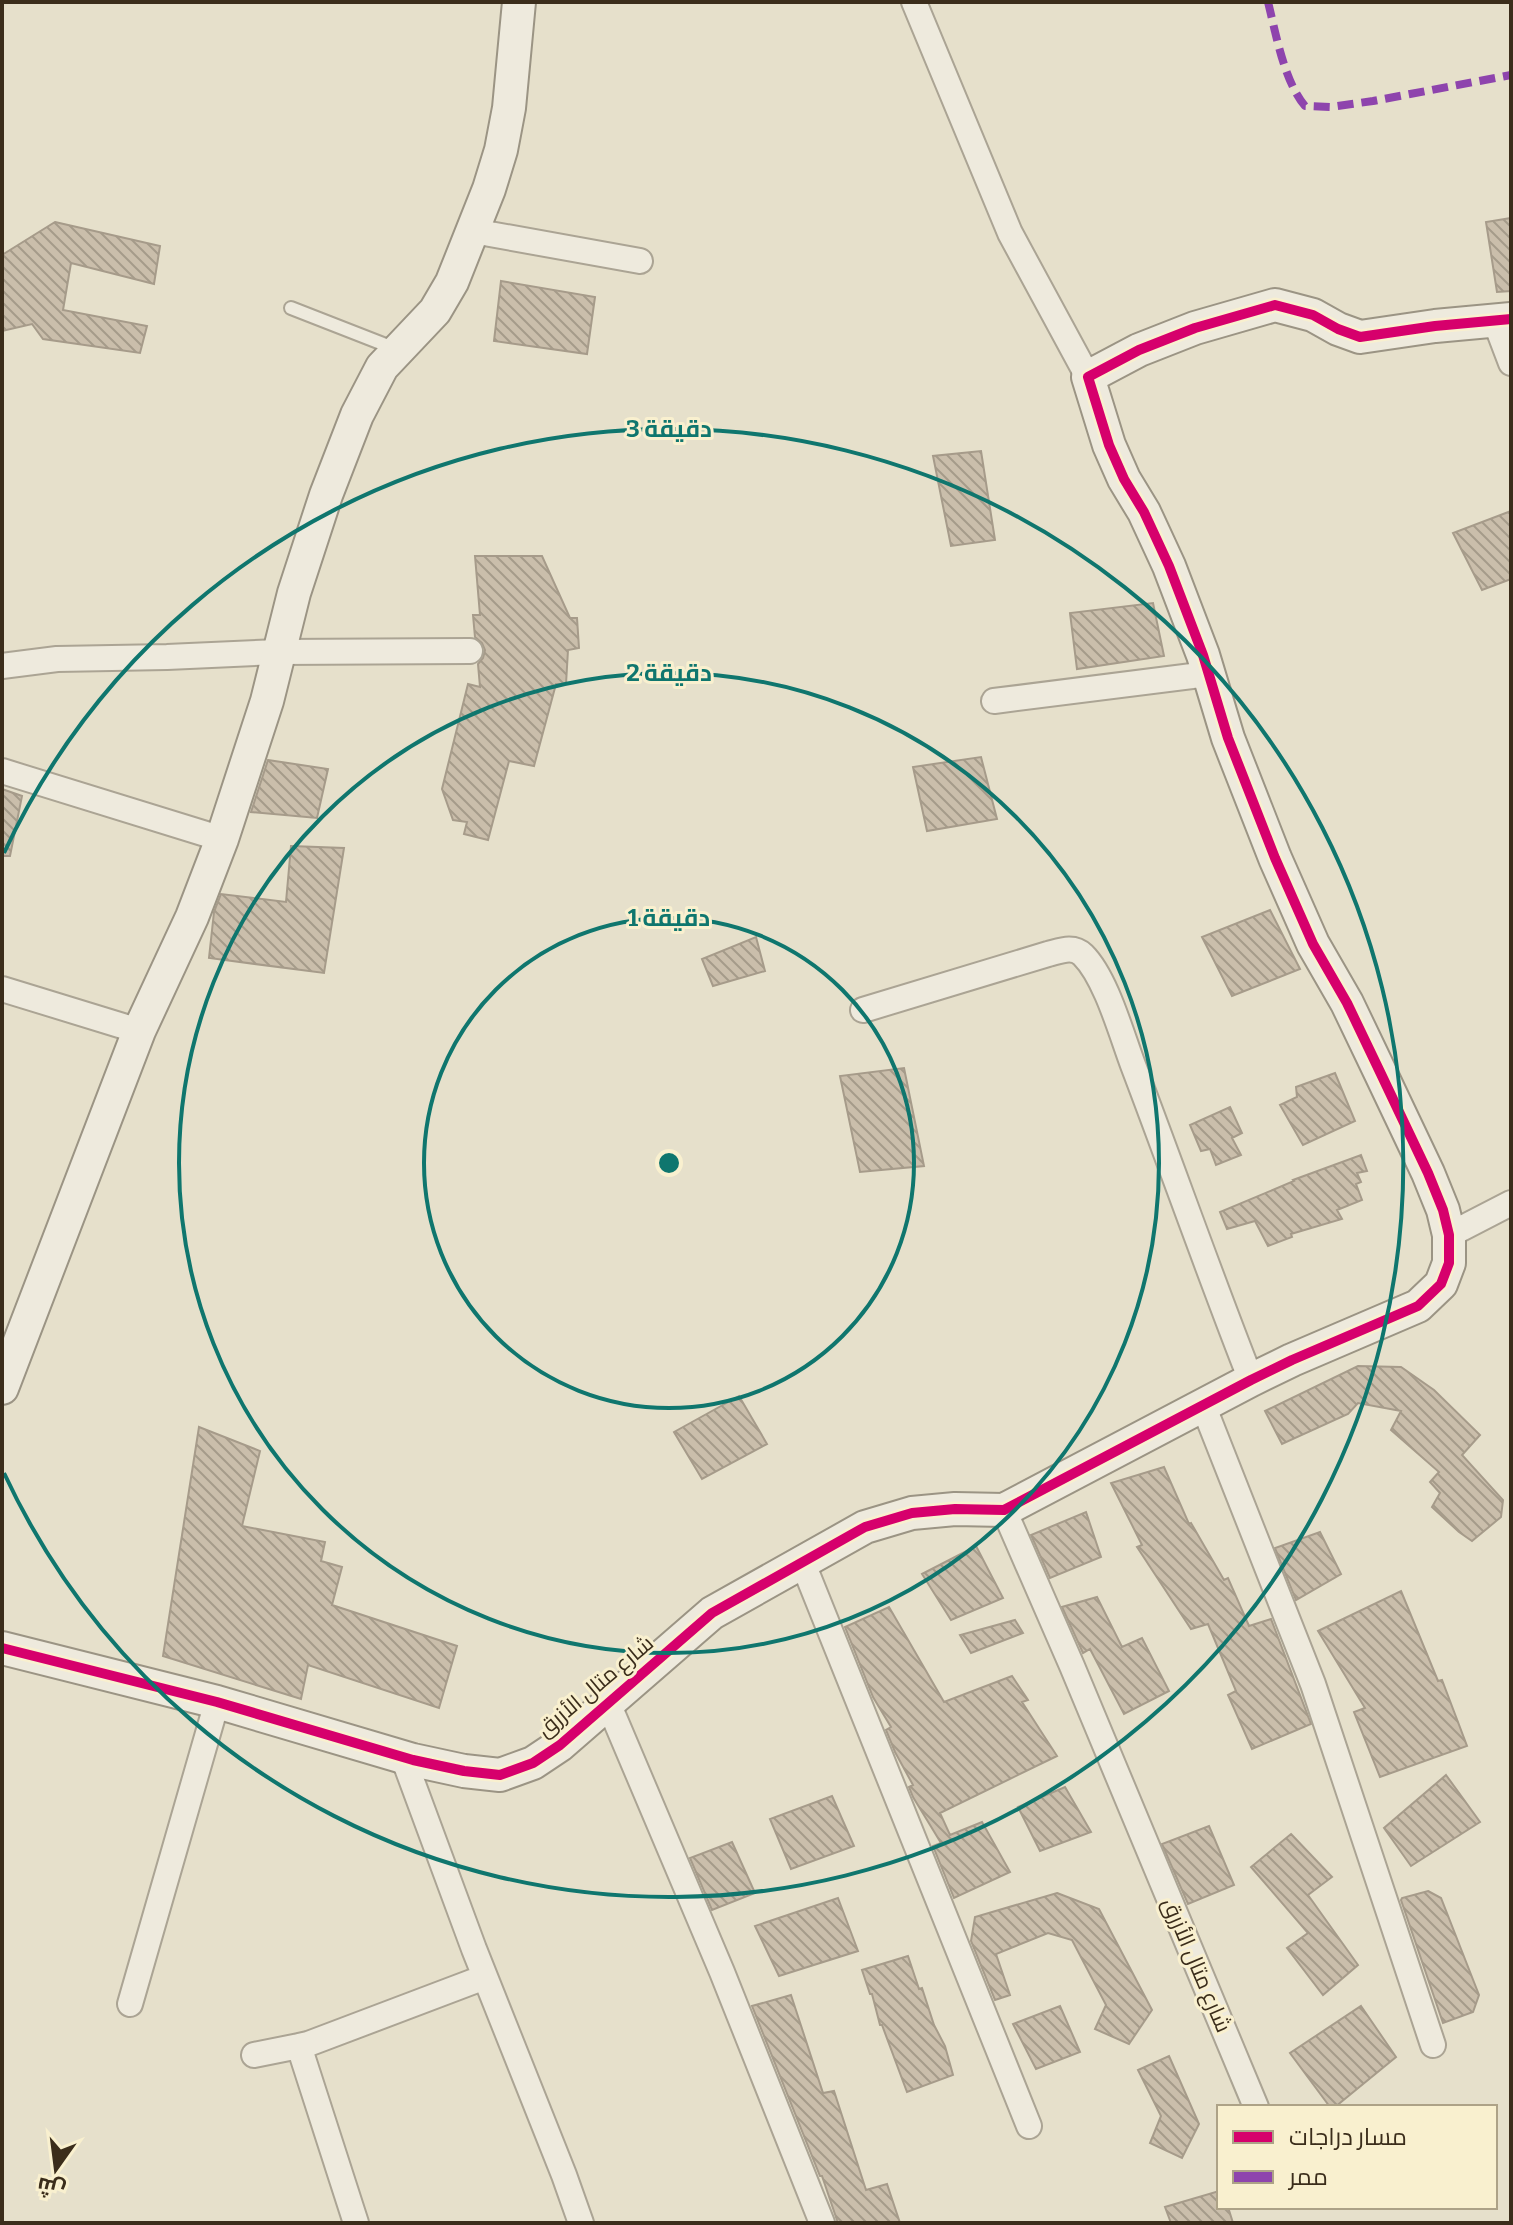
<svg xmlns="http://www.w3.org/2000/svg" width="1513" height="2225" viewBox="0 0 1513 2225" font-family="Bitter,Cairo,serif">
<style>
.building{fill:url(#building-back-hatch);stroke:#a69b8a;stroke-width:2}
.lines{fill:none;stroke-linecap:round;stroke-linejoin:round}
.lane-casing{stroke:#aba494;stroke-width:16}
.street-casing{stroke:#aba494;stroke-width:28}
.secondary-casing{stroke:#9b9484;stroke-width:36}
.lane{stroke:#eeeadd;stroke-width:12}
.street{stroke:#eeeadd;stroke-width:24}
.secondary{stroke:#eeeadd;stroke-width:32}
.quiet{stroke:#8e44ad;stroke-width:8;stroke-dasharray:16 8;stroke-linecap:butt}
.cycleway-casing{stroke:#f9f0cf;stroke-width:15}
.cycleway{stroke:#d6006c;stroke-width:10}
.ring{fill:none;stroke:#0f766e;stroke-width:4}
.labels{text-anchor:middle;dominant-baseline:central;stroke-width:6;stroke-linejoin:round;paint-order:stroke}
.street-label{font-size:22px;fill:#3b2d1b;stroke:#f9f0cf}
.centre{fill:#0f766e;stroke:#f9f0cf;stroke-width:4}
.ring-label{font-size:24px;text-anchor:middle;font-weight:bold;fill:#0f766e;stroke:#f9f0cf;stroke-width:6;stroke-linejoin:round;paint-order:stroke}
</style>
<defs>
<pattern id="building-back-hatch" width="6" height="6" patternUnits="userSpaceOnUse" patternTransform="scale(2)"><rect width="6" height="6" fill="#cabeab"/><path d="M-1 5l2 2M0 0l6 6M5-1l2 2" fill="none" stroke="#a59b8a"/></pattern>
</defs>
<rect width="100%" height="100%" fill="#e6e0cb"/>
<path class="building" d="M1511,218V291L1497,292L1486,222Z
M55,222L160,246L154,284L71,263L63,310L147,326L140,353L43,339L32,324L2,331V255Z
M501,281L595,297L587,354L494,341Z
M981,451L995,540L951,546L933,456Z
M1511,511V579L1482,590L1453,533Z
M475,556H542L570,618H577L579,648L568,650L566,684H556L534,766L509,761L488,840L464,834L467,822L453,820L442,789L468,684L480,687L478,664L483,658L485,650L482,643L475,637L473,615H480Z
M1153,603L1164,656L1077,669L1070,613Z
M981,757L997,819L927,831L913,767Z
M268,760L328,769L317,818L251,812Z
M2,789L22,796L10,856H2Z
M291,846L344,848L324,973L209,958L214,912L221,894L286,902Z
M1270,910L1300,969L1232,996L1202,937Z
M756,937L765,971L713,986L702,959Z
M904,1068L924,1166L860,1172L840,1076Z
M1335,1073L1355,1121L1303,1145L1280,1105L1297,1097L1296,1087Z
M1230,1107L1242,1133L1232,1138L1241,1155L1216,1165L1210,1149L1201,1151L1190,1125Z
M1361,1155L1367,1171L1357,1173L1361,1182L1356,1184L1362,1200L1337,1210L1342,1219L1291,1234L1292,1237L1268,1246L1255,1221L1227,1229L1220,1212L1294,1181L1293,1180Z
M1358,1366L1401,1367L1434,1390L1480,1435L1462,1455L1503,1500L1501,1517L1472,1541L1459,1532L1432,1507L1440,1493L1430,1482L1439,1472L1391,1430L1401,1411L1358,1403L1348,1414L1282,1444L1265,1411Z
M739,1396L767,1444L702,1479L674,1432Z
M199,1427L260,1451L242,1526L325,1542L321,1561L342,1567L332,1605L457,1646L439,1708L308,1665L301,1699L163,1656Z
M1164,1467L1189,1524L1191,1523L1224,1580L1228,1578L1249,1626L1271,1619L1311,1724L1252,1749L1228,1695L1236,1691L1208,1624L1191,1629L1137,1547L1142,1545L1111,1483Z
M1086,1512L1101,1557L1050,1578L1031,1535Z
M1320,1532L1341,1574L1296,1600L1275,1548Z
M976,1546L1003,1598L951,1620L922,1574Z
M1401,1591L1438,1681L1442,1680L1467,1746L1380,1777L1354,1712L1365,1708L1318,1631Z
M1097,1597L1122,1647L1142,1638L1169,1691L1124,1714L1090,1649L1083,1653L1062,1607Z
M889,1607L944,1702L1012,1676L1028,1700L1022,1702L1057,1756L940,1813L950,1835L982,1822L1010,1872L954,1898L933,1846L941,1843L913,1797L909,1787L913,1785L895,1752L886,1730L891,1727L873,1697L845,1627Z
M1015,1620L1023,1633L971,1653L960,1635Z
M1446,1775L1480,1822L1411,1866L1384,1828Z
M1065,1787L1091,1832L1040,1851L1018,1807Z
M832,1796L854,1846L791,1869L770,1819Z
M1209,1826L1234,1885L1188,1904L1162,1844Z
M1291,1834L1332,1877L1308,1895L1358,1965L1323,1995L1287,1948L1308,1933L1251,1867Z
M732,1842L755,1893L712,1910L690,1858Z
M1428,1891L1441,1898L1479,1995L1473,2012L1443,2023L1401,1900L1402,1898Z
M1057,1893L1099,1909L1152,2010L1129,2044L1095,2029L1106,2005L1072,1940L1048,1933L996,1954L1010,1995L995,2000L971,1941L975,1917Z
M838,1898L858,1951L779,1976L755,1926Z
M908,1956L919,1989L922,1988L934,2025L945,2046L953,2075L907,2092L882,2025H880L872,1994H870L862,1970Z
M791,1995L823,2093L834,2091L866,2190L887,2184L900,2223H838L822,2176H820L752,2006Z
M1060,2006L1080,2052L1036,2069L1013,2024Z
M1361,2006L1396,2057L1335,2107H1330L1290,2053Z
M1169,2056L1199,2124L1182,2158L1150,2143L1161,2116L1138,2070Z
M1219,2191V2207H1228L1233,2223H1171L1165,2207Z"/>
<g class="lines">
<defs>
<path id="lane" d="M291,308L396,349"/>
<path id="street" d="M914,2L1010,233L1088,377
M473,231L640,261
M1495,321L1511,363
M2,666L57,659L167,657L278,652L470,651
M994,701L1208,674
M2,771L222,839
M2,989L139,1031
M863,1010L1048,954C1060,951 1073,945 1083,955C1106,978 1121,1033 1133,1065C1173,1170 1210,1276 1251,1380
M1449,1235L1511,1203
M1203,1405L1313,1684L1433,2045
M1004,1510L1072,1666L1256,2107
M802,1561L1029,2126
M608,1703L722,1972L822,2223
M403,1757L474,1949L564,2175L581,2223
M130,2004L217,1702
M254,2055L299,2046
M356,2223L299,2046L308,2044L485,1977"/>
<path id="secondary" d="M2,1388L139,1031L192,917L222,839L267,701L294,593L326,495L357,415L382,367L435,311L452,282L489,189L501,150L509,108L519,2
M2,1648L217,1702L413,1760L464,1771L500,1775L533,1763L560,1745L712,1613L865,1527L912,1513L955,1509L1004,1510L1251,1380L1292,1360L1418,1306L1441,1284L1449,1263V1235L1443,1210L1428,1173L1381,1074L1347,1003L1313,944L1275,858L1228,738L1203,655L1169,566L1144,512L1124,479L1109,445L1088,377L1139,350L1195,328L1275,305L1313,315L1338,329L1360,337L1435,326L1511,319"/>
</defs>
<use href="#lane" class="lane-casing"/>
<use href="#street" class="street-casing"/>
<use href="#secondary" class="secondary-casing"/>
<use href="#lane" class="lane"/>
<use href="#street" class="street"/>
<use href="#secondary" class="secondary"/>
<path class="quiet" d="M1268,2C1276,34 1284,81 1305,106L1330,107L1373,101L1511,75"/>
<defs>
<path id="cycleway" d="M2,1648L217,1702L413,1760L464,1771L500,1775L533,1763L560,1745L712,1613L865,1527L912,1513L955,1509L1004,1510L1251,1380L1292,1360L1418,1306L1441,1284L1449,1263V1235L1443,1210L1428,1173L1381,1074L1347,1003L1313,944L1275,858L1228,738L1203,655L1169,566L1144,512L1124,479L1109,445L1088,377L1139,350L1195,328L1275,305L1313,315L1338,329L1360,337L1435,326L1511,319"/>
</defs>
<use href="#cycleway" class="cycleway-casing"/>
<use href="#cycleway" class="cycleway"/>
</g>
<g class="ring">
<circle cx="669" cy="1163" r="245"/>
<circle cx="669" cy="1163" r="490"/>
<path d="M4 853A734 734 0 1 1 4 1473"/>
</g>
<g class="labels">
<g class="street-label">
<text transform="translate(595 1686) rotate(-40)">شارع متال الأزرق</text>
<text transform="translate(1197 1965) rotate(67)">شارع متال الأزرق</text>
</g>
</g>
<circle cx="669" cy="1163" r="12" class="centre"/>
<g class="ring-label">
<text x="669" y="437">3 دقيقة</text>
<text x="669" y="681">2 دقيقة</text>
<text x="669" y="926">1 دقيقة</text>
</g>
<rect width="1513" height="2225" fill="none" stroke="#3b2d1b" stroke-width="8"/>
<rect x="1217" y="2105" width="280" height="104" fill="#f9f0cf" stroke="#ada287" stroke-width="2"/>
<rect x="1233" y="2131" width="40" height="12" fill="#d6006c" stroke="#ada287" stroke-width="2"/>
<text x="1289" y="2145" font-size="24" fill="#3b2d1b">مسار دراجات</text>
<rect x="1233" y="2171" width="40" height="12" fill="#8e44ad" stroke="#ada287" stroke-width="2"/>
<text x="1289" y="2185" font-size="24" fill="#3b2d1b">ممر</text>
<g transform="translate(56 2169) rotate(194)" stroke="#f9f0cf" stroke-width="6" paint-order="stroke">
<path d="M0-6L14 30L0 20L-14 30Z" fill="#3b2d1b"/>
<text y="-12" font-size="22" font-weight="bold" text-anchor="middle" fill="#3b2d1b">ش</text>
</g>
</svg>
